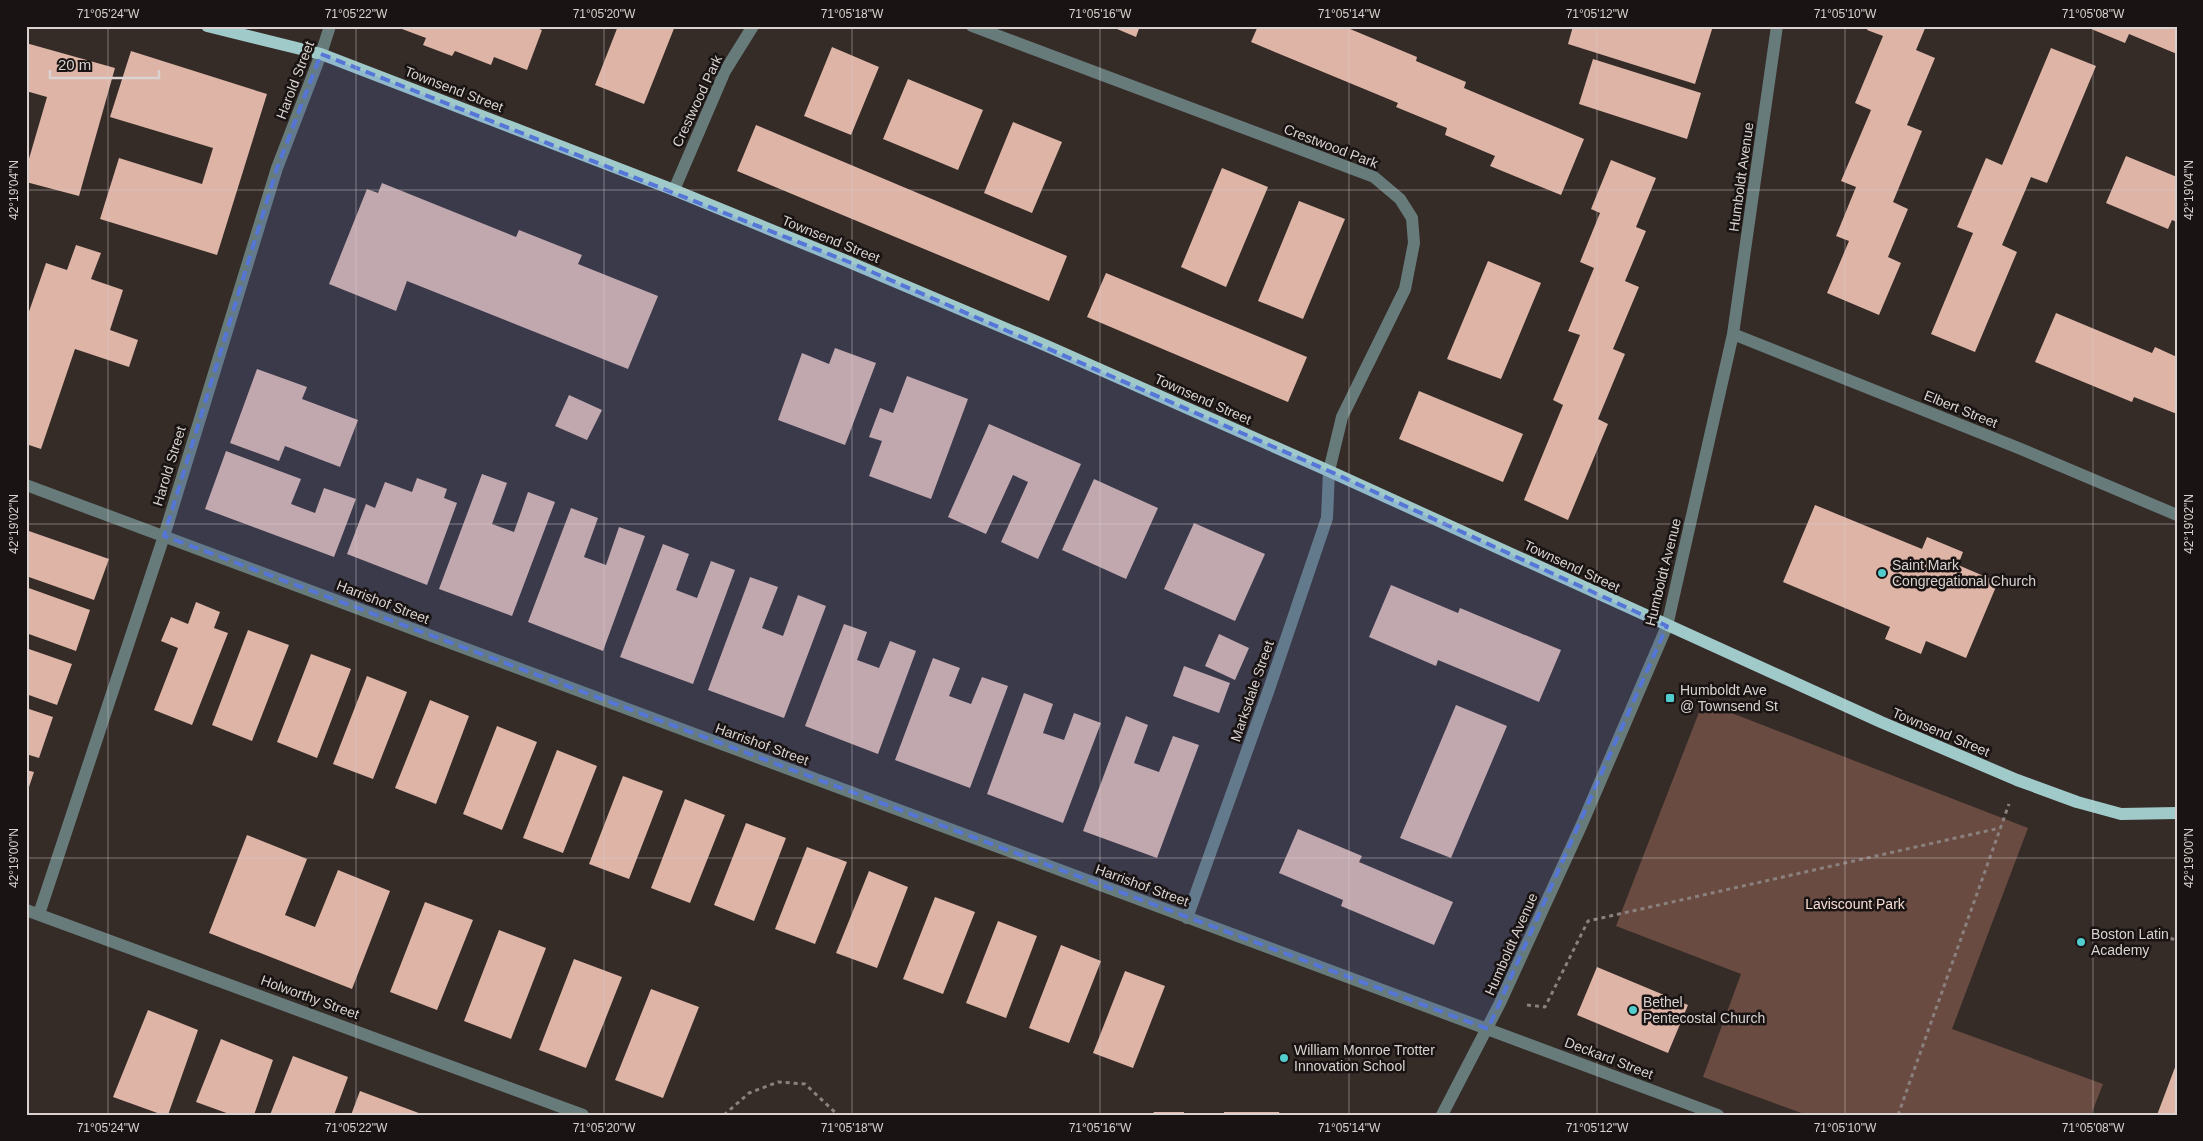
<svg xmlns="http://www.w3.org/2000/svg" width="2203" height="1141" viewBox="0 0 2203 1141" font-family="Helvetica,sans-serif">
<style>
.green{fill:#694b41}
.building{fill:#ddb4a6}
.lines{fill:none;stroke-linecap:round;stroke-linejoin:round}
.path{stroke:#8a817f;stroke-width:3;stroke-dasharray:4 4;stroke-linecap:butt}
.minor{stroke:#677b7b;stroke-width:12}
.major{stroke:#a0caca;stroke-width:12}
.marked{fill:#5576d6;fill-opacity:0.2;stroke:#5576d6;stroke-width:4;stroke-dasharray:10 6;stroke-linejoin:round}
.ticks{fill:none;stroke:#d9d2d0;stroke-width:1;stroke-opacity:0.45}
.poi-dot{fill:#52cdce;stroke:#191413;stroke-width:2}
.labels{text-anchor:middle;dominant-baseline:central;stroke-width:5;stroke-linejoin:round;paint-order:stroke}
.street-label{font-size:14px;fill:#d9d2d0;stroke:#191413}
.poi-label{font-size:14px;fill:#d9d2d0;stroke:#191413;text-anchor:start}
.park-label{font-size:14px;fill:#f9ded5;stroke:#191413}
.neatline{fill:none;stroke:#d9d2d0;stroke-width:2}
.ticks-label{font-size:12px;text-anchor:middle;fill:#d9d2d0}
</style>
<rect width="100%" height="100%" fill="#352b27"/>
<path class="green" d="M1703,702L2028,828L1952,1029L2103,1084L2091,1115H1807L1703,1077L1741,974L1616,926Z"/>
<path class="building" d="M403,26H531L542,30L527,70L494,57L491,65L455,51L452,56L423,45L426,38L402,29Z
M618,26H675L644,104L595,85Z
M1110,26H1140L1136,37Z
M1258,26H1343L1417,57L1416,61L1466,82L1464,88L1584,139L1561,195L1490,166L1495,156L1445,135L1447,128L1396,107L1398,103L1251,42Z
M1573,26H1713L1695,84L1568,44Z
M1869,26H1926L1916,50L1935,58L1907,125L1922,131L1893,202L1908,209L1888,257L1901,263L1879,315L1827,293L1849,241L1836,236L1856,187L1841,181L1871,110L1855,103L1883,36L1867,30Z
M2084,26H2177V54L2129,34L2125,43Z
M26,43L115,68L79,196L26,182V169L47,97L26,91Z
M832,47L879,67L851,135L804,116Z
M2051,48L2096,66L2047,183L2031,177L2002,245L2017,252L1975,352L1931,334L1973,233L1957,227L1986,158L2002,165Z
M131,51L267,94L217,255L100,219L119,158L202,184L213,148L110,117Z
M1593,59L1701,93L1687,139L1579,104Z
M908,79L983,110L958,170L883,139Z
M1013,122L1062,142L1032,213L984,193Z
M756,125L1067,256L1049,301L737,171Z
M2126,156L2177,177V222L2172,220L2168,229L2106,203Z
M1611,160L1656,178L1636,227L1646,231L1625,281L1639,287L1613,349L1625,354L1598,419L1608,424L1568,520L1524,500L1563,405L1553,400L1580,335L1568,331L1594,268L1580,262L1600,213L1591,209Z
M1222,168L1268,187L1226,287L1181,267Z
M382,183L516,237L519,230L582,255L578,264L658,296L628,369L407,281L396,311L329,284L367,189L378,193Z
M1299,201L1345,219L1303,319L1258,301Z
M76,245L101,253L91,279L123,290L110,330L138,340L129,367L75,349L41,449L26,444V320L46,263L67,270Z
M1488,261L1541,283L1501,379L1447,359Z
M1106,273L1307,357L1288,402L1087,317Z
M2056,313L2152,353L2155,347L2177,357V414L2134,397L2132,402L2035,362Z
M835,348L876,363L845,445L778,420L802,353L829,364Z
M257,369L307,387L302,399L358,420L340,467L285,446L279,461L230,443Z
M907,376L968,399L931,499L869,476L882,441L869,437L880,408L893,413Z
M1419,391L1523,434L1503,482L1399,439Z
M569,395L602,410L587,440L555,426Z
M989,424L1081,464L1038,559L1001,542L1028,482L1013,475L986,534L948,517Z
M226,451L301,479L291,504L315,513L324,488L356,499L334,557L205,509Z
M482,474L507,483L492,524L514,532L528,492L555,502L512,616L439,589Z
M417,478L447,489L444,498L457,503L427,585L347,554L366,504L375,508L385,482L412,492Z
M1094,479L1158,508L1126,579L1062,550Z
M1815,505L1922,549L1927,537L1963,552L1958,565L1998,582L1966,658L1926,641L1921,654L1885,639L1890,627L1783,582Z
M571,508L598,518L584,557L606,565L619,527L645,536L603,651L528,622Z
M1194,523L1265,554L1235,621L1164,589Z
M26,530L109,559L94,600L26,576Z
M663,544L689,554L676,590L697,598L711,561L735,570L693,684L620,657Z
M750,577L778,587L762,628L783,636L798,595L826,606L784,718L708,690Z
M1391,585L1458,613L1460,608L1561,650L1539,702L1438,660L1436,666L1369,637Z
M26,587L90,610L76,651L26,633Z
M196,602L220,612L214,628L228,633L192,725L154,710L178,648L161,641L171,617L188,624Z
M844,624L867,632L857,660L879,668L890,641L916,651L878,754L805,726Z
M248,630L289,645L252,741L212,725Z
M1219,634L1249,648L1235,680L1205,666Z
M26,648L72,664L57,705L26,694Z
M311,654L351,669L317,758L277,742Z
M933,658L960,668L949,696L971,704L982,677L1008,686L970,788L895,760Z
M1184,666L1230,683L1219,713L1173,696Z
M367,676L407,692L373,779L333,764Z
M1024,693L1053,704L1043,733L1064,740L1074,713L1101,723L1063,823L987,794Z
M430,700L469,716L436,804L395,788Z
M1456,705L1507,726L1451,858L1400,838Z
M26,708L53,717L39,758L26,754Z
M1126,716L1148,725L1134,763L1159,772L1173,736L1199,745L1157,858L1083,831Z
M497,726L537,742L502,830L463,814Z
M557,750L597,766L563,853L523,838Z
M26,770L34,772L27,793H26Z
M623,776L663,791L629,879L589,864Z
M685,799L725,815L690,903L651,888Z
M746,823L786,838L754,921L714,905Z
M1298,829L1362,856L1359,862L1453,902L1434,945L1341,906L1343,900L1279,873Z
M247,835L307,859L285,915L315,927L338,870L390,891L352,989L209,933Z
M807,847L847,862L815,944L775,929Z
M869,871L908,887L877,968L836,953Z
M935,897L975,912L943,994L903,979Z
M425,902L473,920L437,1010L390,992Z
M998,921L1037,936L1006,1018L966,1003Z
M499,930L546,948L511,1039L464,1021Z
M1061,945L1101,961L1069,1043L1029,1028Z
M574,959L622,977L586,1068L539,1050Z
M1597,967L1688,1005L1668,1053L1577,1015Z
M1125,971L1165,986L1133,1068L1093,1053Z
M651,989L699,1007L663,1098L615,1080Z
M148,1010L198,1030L168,1115H163L113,1097Z
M221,1039L273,1060L254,1115H232L196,1102Z
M293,1056L348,1077L334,1115H270Z
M2177,1062V1115H2157Z
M360,1091L424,1115H351Z
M1154,1112H1184V1115H1152Z
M1224,1112H1279L1280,1115H1224Z"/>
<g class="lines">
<path class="path" d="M2163,935L2177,941
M1527,1005L1545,1007L1588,921L2000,828
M724,1115L749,1093L778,1082L805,1084L838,1115
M1898,1115L2009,804"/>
<path class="minor" d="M972,26L1374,177L1400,199L1412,218L1414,243L1405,289L1342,417L1329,471L1327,518L1268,692L1187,918
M674,190L725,71L753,26
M1733,334L2016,447L2177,515
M26,485L1718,1115
M26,910L583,1115
M39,914L164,536L277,168L321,54L330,26
M1442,1115L1500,1003L1582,824L1667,626L1733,334L1777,26"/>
<path class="major" d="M207,26L321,54L674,190L849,262L1047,346L1329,471L1881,722L2017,780L2077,802L2121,814L2177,813"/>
</g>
<path class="marked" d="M321,54L849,262L1329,471L1667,626L1488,1029L164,536L277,168Z"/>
<path class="ticks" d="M108,26V1115M356,26V1115M604,26V1115M852,26V1115M1100,26V1115M1349,26V1115M1597,26V1115M1845,26V1115M2093,26V1115M26,190H2177M26,524H2177M26,858H2177"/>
<g class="poi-dot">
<circle cx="1882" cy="573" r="5"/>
<rect x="1665" y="693" width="10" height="10" rx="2.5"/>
<circle cx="2081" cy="942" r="5"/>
<circle cx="1633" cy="1010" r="5"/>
<circle cx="1284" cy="1058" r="5"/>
</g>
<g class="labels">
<g class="street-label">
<text transform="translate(295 80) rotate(-69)">Harold Street</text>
<text transform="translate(454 89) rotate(21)">Townsend Street</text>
<text transform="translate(697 101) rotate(-65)">Crestwood Park</text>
<text transform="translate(1331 146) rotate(21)">Crestwood Park</text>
<text transform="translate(1741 177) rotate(-82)">Humboldt Avenue</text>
<text transform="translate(831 239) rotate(22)">Townsend Street</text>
<text transform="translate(1203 399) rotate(24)">Townsend Street</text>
<text transform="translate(1961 409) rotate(22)">Elbert Street</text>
<text transform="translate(169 466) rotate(-73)">Harold Street</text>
<text transform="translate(1572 566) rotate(25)">Townsend Street</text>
<text transform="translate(1663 572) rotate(-76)">Humboldt Avenue</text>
<text transform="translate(383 602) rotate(21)">Harrishof Street</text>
<text transform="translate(1252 691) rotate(-71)">Marksdale Street</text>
<text transform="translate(1941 732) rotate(23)">Townsend Street</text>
<text transform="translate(762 744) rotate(20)">Harrishof Street</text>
<text transform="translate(1142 885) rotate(20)">Harrishof Street</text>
<text transform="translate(1511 944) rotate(-66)">Humboldt Avenue</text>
<text transform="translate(310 997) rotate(20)">Holworthy Street</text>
<text transform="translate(1609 1058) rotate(21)">Deckard Street</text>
</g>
<g class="poi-label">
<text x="1892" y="565">Saint Mark<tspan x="1892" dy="16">Congregational Church</tspan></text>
<text x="1680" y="690">Humboldt Ave<tspan x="1680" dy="16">@ Townsend St</tspan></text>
<text x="2091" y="934">Boston Latin<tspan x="2091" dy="16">Academy</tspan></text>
<text x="1643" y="1002">Bethel<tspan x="1643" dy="16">Pentecostal Church</tspan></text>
<text x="1294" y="1050">William Monroe Trotter<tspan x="1294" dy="16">Innovation School</tspan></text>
</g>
<g class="park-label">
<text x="1855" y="904">Laviscount Park</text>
</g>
</g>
<rect width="2203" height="1141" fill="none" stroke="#191413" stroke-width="55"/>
<path d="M50 70v8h109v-8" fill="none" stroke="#d9d2d0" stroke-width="2.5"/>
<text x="58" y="70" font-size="15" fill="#d9d2d0" stroke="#191413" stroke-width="4" paint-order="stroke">20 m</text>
<rect x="28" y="28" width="2148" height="1086" class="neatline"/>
<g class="ticks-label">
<text x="108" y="18">71°05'24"W</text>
<text x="356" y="18">71°05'22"W</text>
<text x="604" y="18">71°05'20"W</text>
<text x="852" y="18">71°05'18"W</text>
<text x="1100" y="18">71°05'16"W</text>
<text x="1349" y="18">71°05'14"W</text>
<text x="1597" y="18">71°05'12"W</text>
<text x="1845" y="18">71°05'10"W</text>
<text x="2093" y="18">71°05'08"W</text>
<text transform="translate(14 190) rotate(-90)" y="4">42°19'04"N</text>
<text transform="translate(2189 190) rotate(-90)" y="4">42°19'04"N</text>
<text transform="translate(14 524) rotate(-90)" y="4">42°19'02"N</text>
<text transform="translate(2189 524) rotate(-90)" y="4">42°19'02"N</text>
<text transform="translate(14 858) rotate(-90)" y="4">42°19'00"N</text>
<text transform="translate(2189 858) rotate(-90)" y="4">42°19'00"N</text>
<text x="108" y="1132">71°05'24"W</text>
<text x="356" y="1132">71°05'22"W</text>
<text x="604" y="1132">71°05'20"W</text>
<text x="852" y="1132">71°05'18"W</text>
<text x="1100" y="1132">71°05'16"W</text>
<text x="1349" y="1132">71°05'14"W</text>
<text x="1597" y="1132">71°05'12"W</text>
<text x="1845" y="1132">71°05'10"W</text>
<text x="2093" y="1132">71°05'08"W</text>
</g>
</svg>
